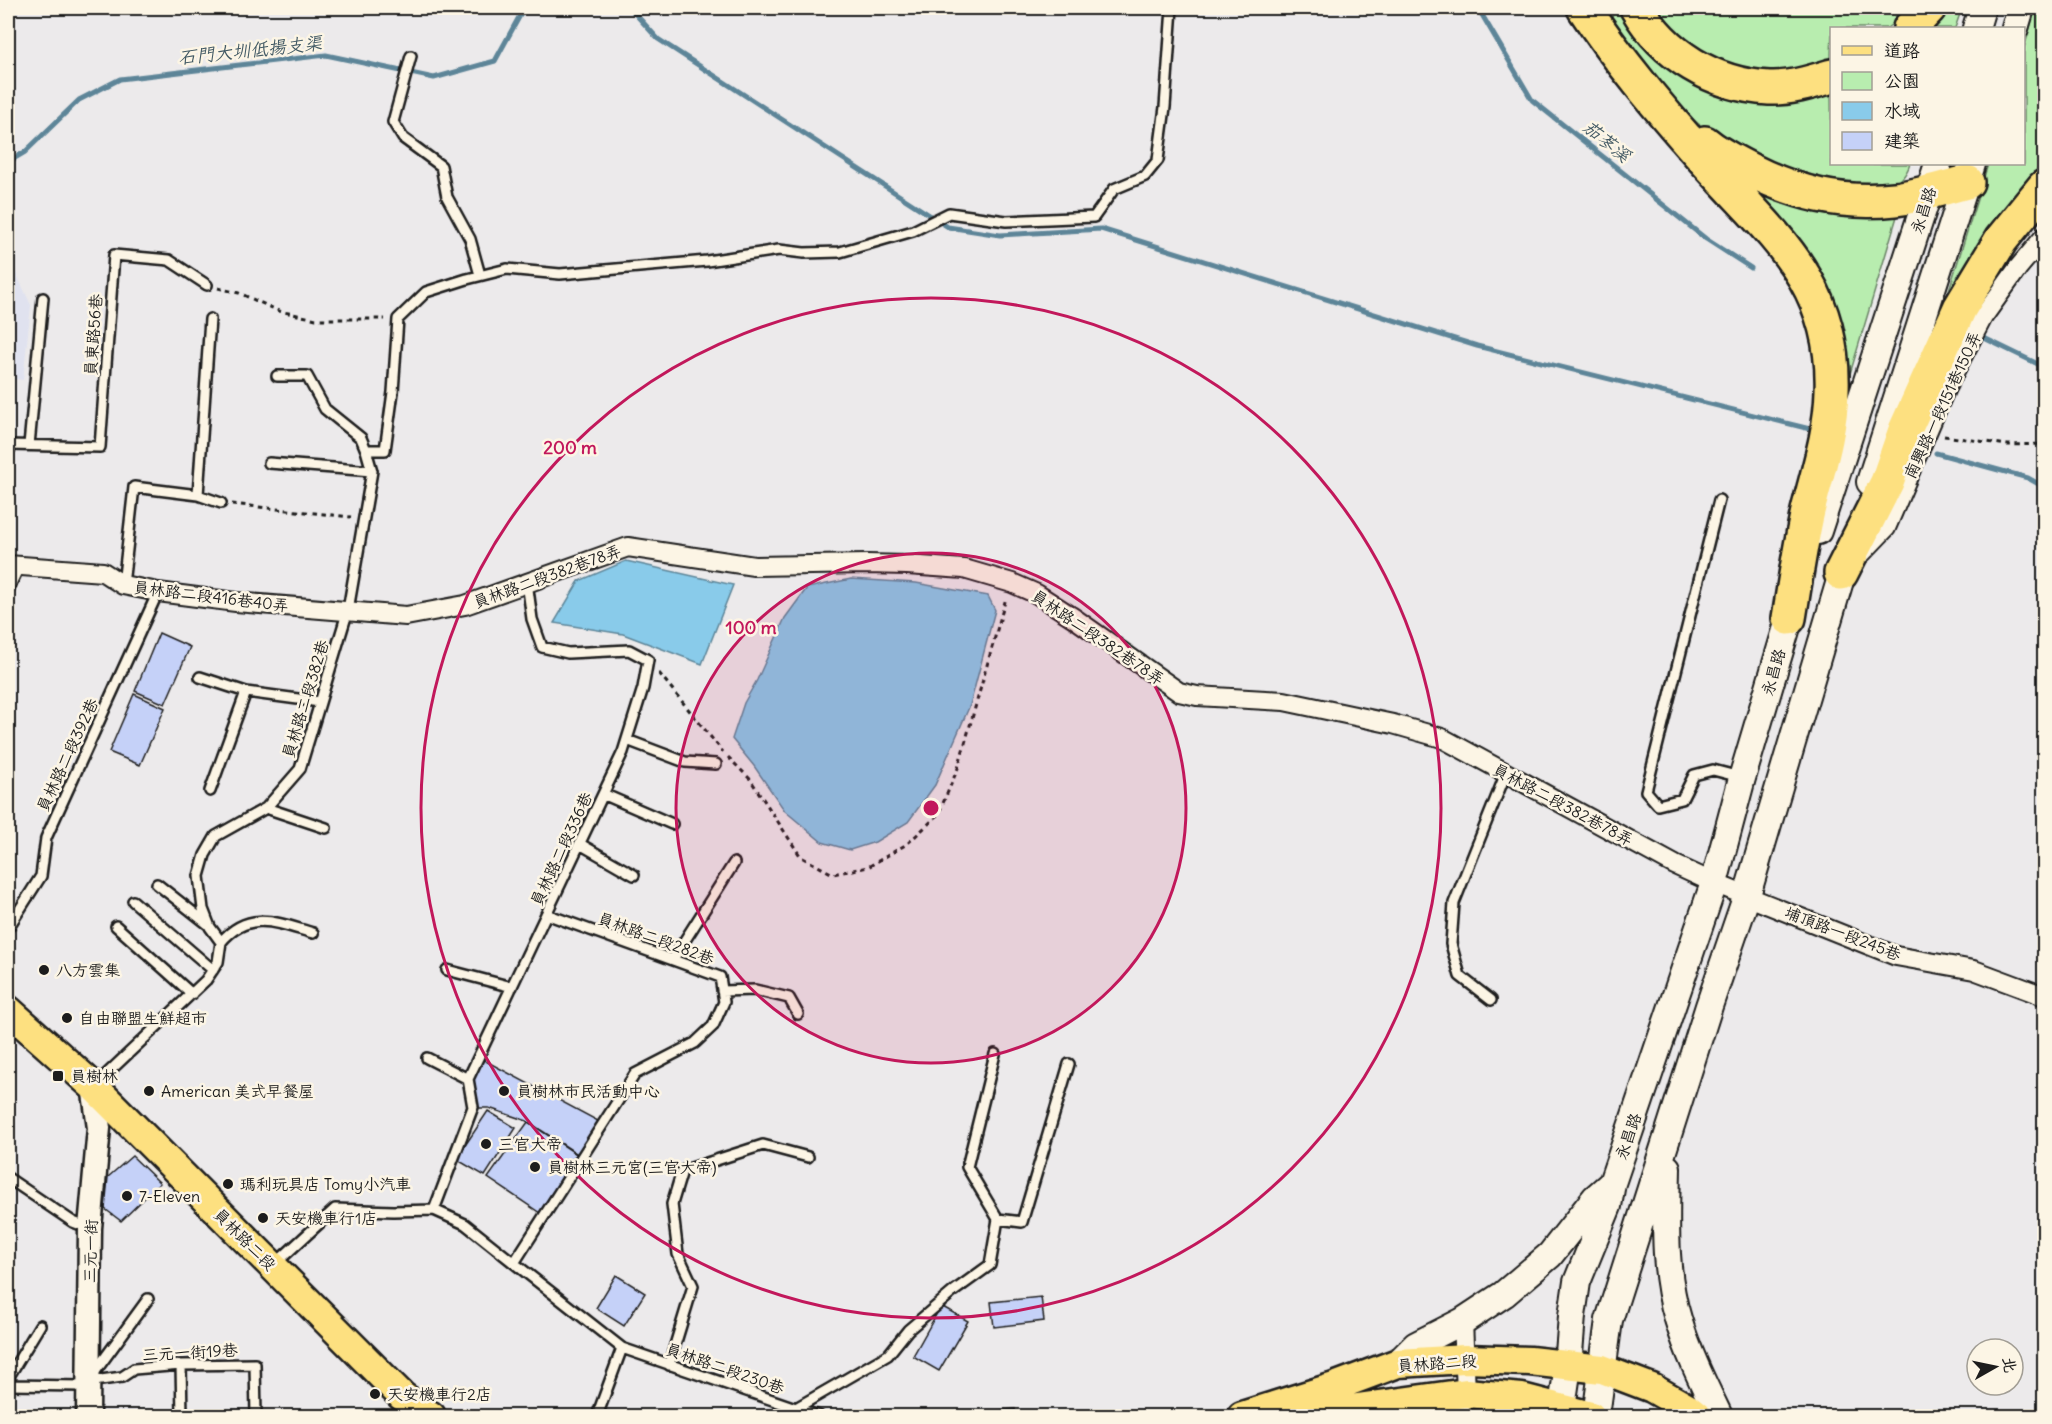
<svg xmlns="http://www.w3.org/2000/svg" width="2052" height="1424" viewBox="0 0 2052 1424" font-family="Delius,'LXGW WenKai TC',sans-serif">
<style>
.built{fill:#e0e2ef}
.green{fill:#b8edaf;stroke:#6a8466;stroke-width:1.5}
.water{fill:#89cbea;stroke:#5d8598;stroke-width:1.5}
.lines{fill:none;stroke-linecap:round;stroke-linejoin:round}
.stream{stroke:#5d8598;stroke-width:5}
.building{fill:#c5d1f8;stroke:#1c1c1c;stroke-width:1.5}
.service-casing{stroke:#1c1c1c;stroke-width:14}
.minor-casing{stroke:#1c1c1c;stroke-width:22}
.tertiary-casing{stroke:#1c1c1c;stroke-width:27}
.secondary-casing{stroke:#1c1c1c;stroke-width:30}
.primary-casing{stroke:#1c1c1c;stroke-width:33}
.motorway-casing{stroke:#1c1c1c;stroke-width:38}
.path{stroke:#1c1c1c;stroke-width:3;stroke-dasharray:4.5 4.5;stroke-linecap:butt}
.service{stroke:#fcf5e5;stroke-width:9}
.minor{stroke:#fcf5e5;stroke-width:18}
.tertiary{stroke:#fcf5e5;stroke-width:22}
.secondary{stroke:#fcf5e5;stroke-width:26}
.primary{stroke:#fde080;stroke-width:28}
.motorway{stroke:#fde080;stroke-width:33}
.ring{fill:none;stroke:#c2185b;stroke-width:3}
.poi-dot{fill:#1c1c1c;stroke:#fcf5e5;stroke-width:2}
.labels{text-anchor:middle;dominant-baseline:central;stroke-width:5;stroke-linejoin:round;paint-order:stroke}
.street-label{font-size:16px;fill:#1c1c1c;stroke:#fcf5e5}
.poi-label{font-size:16px;fill:#1c1c1c;stroke:#fcf5e5;text-anchor:start}
.water-label{font-size:18px;font-style:italic;fill:#425964;stroke:#fcf5e5}
.centre{fill:#c2185b;stroke:#fcf5e5;stroke-width:3}
.ring-label{font-size:18px;text-anchor:middle;font-weight:bold;fill:#c2185b;stroke:#fcf5e5;stroke-width:5;stroke-linejoin:round;paint-order:stroke}
</style>
<rect width="100%" height="100%" fill="#eceaeb"/>
<filter id="ink" filterUnits="userSpaceOnUse"><feTurbulence type="fractalNoise" baseFrequency=".0167" numOctaves="2"/><feDisplacementMap in="SourceGraphic" scale="12" xChannelSelector="R" yChannelSelector="G"/><feConvolveMatrix kernelMatrix="1 2 1 2 8 2 1 2 1" color-interpolation-filters="sRGB"/></filter>
<g filter="url(#ink)">
<path class="built" d="M8,256L31,305L23,380L8,378Z"/>
<path class="green" d="M1603,8H1623L1637,36L1679,75L1718,91L1831,90L1832,164H1910C1900,193 1879,187 1854,184C1839,182 1823,181 1808,178C1797,176 1785,170 1774,166C1762,161 1747,157 1736,150C1679,118 1638,61 1603,8Z
M1653,8H1913L1887,28H1832L1831,58L1808,68L1769,72L1740,70L1680,42Z
M1947,8H1962L1955,28H1927Z
M2036,8H2044V166L2018,196L1941,316L1988,164H2024V48Z
M1764,194L1898,213L1841,404L1759,202Z"/>
<path class="water" d="M626,561L733,585L702,664L623,634L554,623L579,581Z
M851,579L916,583L988,596L995,610L970,705L935,785L908,822L875,842L850,850L822,842L785,811L754,766L732,739L744,703L757,680L785,618L807,588Z"/>
<g class="lines">
<path class="stream" d="M630,8L658,39L948,227L1000,235L1101,229L1477,346L1810,429
M1478,8L1532,100L1706,239L1751,268
M8,162L25,152L79,100L120,79L326,55L434,78L495,61L524,8
M1982,337L2044,367
M1936,453L2028,478L2044,487"/>
</g>
<path class="building" d="M159,633L190,647L165,704L135,691Z
M134,694L165,708L140,765L109,752Z
M482,1059L600,1122L582,1157L527,1121L489,1108H478L472,1081Z
M488,1111L516,1128L485,1176L456,1159Z
M528,1122L581,1157L543,1215L488,1178Z
M132,1156L160,1183L121,1221L105,1209L108,1177Z
M616,1275L645,1293L624,1326L596,1308Z
M1041,1297L1044,1321L994,1327L991,1302Z
M941,1306L968,1321L939,1371L913,1356Z
M1015,1409L1016,1416H940Z"/>
<g class="lines">
<defs>
<path id="service" d="M411,56L393,122L403,138L441,166L447,197L470,239L480,275
M277,376H307L325,409L361,438L366,450H385L393,392L398,319L426,292L467,279L507,269L560,274L707,261L779,250L804,253L840,252L913,231L949,213L1006,221L1094,217L1114,189L1145,176L1158,160L1165,107L1172,8
M8,445L100,447L114,255L169,260L207,285
M29,445L43,298
M269,463L372,471
M198,495L210,319
M1719,500L1646,791L1658,805L1682,799L1694,775L1713,770L1740,777
M123,585L134,487L198,495L221,503
M8,590L19,567
M200,677L246,692L320,702
M627,740L685,762L716,764
M210,791L246,692
M603,794L672,824
M266,808L326,828
M580,844L634,875
M157,884L209,925
M133,901L213,970
M546,914L720,977L724,1002L713,1026L695,1043L635,1074L514,1263L622,1348L597,1416
M116,926L192,994
M8,928L41,876L46,838L158,592
M221,942C249,909 278,923 313,933
M673,959L734,863
M447,970L512,987
M722,991L755,990L789,998L798,1014
M1491,1000L1460,976L1451,944L1454,903L1506,773
M427,1058L468,1079
M95,1085L206,980L218,962L221,942L210,927L203,909L199,876L205,855L216,836L266,808L300,769L348,610L372,471L366,450
M8,1178L73,1222L89,1228
M434,1210L473,1107L468,1079L623,752L643,688L648,660L629,650L568,653L542,647L532,619L527,582
M998,1219L1022,1222L1069,1064
M274,1265L335,1209L393,1211L434,1210L465,1224L514,1263
M622,1348L819,1416
M181,1365L182,1416
M669,1365L693,1286L678,1254L672,1204L682,1171L763,1145L808,1157
M94,1373L148,1299
M8,1378L40,1325
M8,1385L82,1386L87,1382L122,1377L134,1369L181,1365L255,1364L256,1416
M796,1408L888,1355L908,1330L954,1291L990,1265L998,1219L967,1167L995,1054"/>
<path id="minor" d="M1862,553L1886,528L1946,388L1983,317L2018,268L2044,237
M8,565L103,572L123,585L158,592L236,602L406,616L465,605L628,547L754,566L867,564L907,565L964,569L1012,583L1037,594L1074,618L1179,692L1197,696L1284,701L1393,724L1442,738L1675,865L1714,883L1896,956L1974,970L2044,996
M1456,1416L1466,1393L1463,1321"/>
<path id="tertiary" d="M88,1416L90,1228L99,1128L93,1086"/>
<path id="secondary" d="M1976,28L1982,8
M2015,28L2021,8
M1870,482L1972,164
M1818,531L1938,164
M1667,1168C1666,1219 1663,1270 1678,1319C1688,1353 1704,1385 1719,1416
M1398,1363L1416,1345L1463,1321L1504,1294L1550,1255L1595,1198L1612,1183
M1562,1407L1568,1366L1572,1316L1577,1282L1608,1206L1612,1183L1714,883L1742,778L1795,600
M1596,1416L1609,1320L1709,1006L1747,895L1847,557"/>
<path id="primary" d="M8,1010L93,1086L402,1396L431,1416
M1242,1416L1334,1387L1398,1363L1465,1359L1530,1361L1602,1369L1652,1388L1687,1408L1697,1416
M1299,1416L1466,1393L1522,1398L1591,1416"/>
<path id="motorway" d="M1584,8C1619,61 1660,109 1702,157C1769,232 1836,280 1832,391C1831,432 1818,471 1808,511C1800,546 1795,582 1789,618
M1637,8C1664,55 1714,85 1769,88C1790,89 1812,82 1832,76
M1910,28L1929,8
M1705,143C1718,154 1733,161 1748,169C1795,193 1841,205 1895,199C1919,196 1943,188 1967,182
M1841,573L1887,482L1905,430L1960,308L2001,240L2044,187"/>
</defs>
<use href="#service" class="service-casing"/>
<use href="#minor" class="minor-casing"/>
<use href="#tertiary" class="tertiary-casing"/>
<use href="#secondary" class="secondary-casing"/>
<use href="#primary" class="primary-casing"/>
<use href="#motorway" class="motorway-casing"/>
<path class="path" d="M218,288L239,293L279,311L316,319H385
M1944,436L2008,445L2044,444
M232,504L351,517
M659,673L723,752
M728,757L750,779L801,857L833,874L868,867L907,844L938,815L958,768L1006,598"/>
<use href="#service" class="service"/>
<use href="#minor" class="minor"/>
<use href="#tertiary" class="tertiary"/>
<use href="#secondary" class="secondary"/>
<use href="#primary" class="primary"/>
<use href="#motorway" class="motorway"/>
</g>
</g>
<circle cx="931" cy="808" r="255" fill="#c2185b" fill-opacity=".12"/>
<g class="ring">
<circle cx="931" cy="808" r="255"/>
<circle cx="931" cy="808" r="510"/>
</g>
<g class="poi-dot">
<circle cx="44" cy="970" r="6"/>
<circle cx="67" cy="1018" r="6"/>
<rect x="52" y="1070" width="12" height="12" rx="3"/>
<circle cx="149" cy="1091" r="6"/>
<circle cx="504" cy="1091" r="6"/>
<circle cx="486" cy="1144" r="6"/>
<circle cx="535" cy="1167" r="6"/>
<circle cx="228" cy="1184" r="6"/>
<circle cx="127" cy="1196" r="6"/>
<circle cx="263" cy="1218" r="6"/>
<circle cx="375" cy="1394" r="6"/>
</g>
<g class="labels">
<g class="street-label">
<text transform="translate(1923 210) rotate(-72)">永昌路</text>
<text transform="translate(93 335) rotate(-86)">員東路56巷</text>
<text transform="translate(1942 405) rotate(-65)">南興路一段151巷150弄</text>
<text transform="translate(547 576) rotate(-20)">員林路二段382巷78弄</text>
<text transform="translate(211 596) rotate(7)">員林路二段416巷40弄</text>
<text transform="translate(1098 637) rotate(34)">員林路二段382巷78弄</text>
<text transform="translate(1773 672) rotate(-74)">永昌路</text>
<text transform="translate(305 699) rotate(-73)">員林路二段382巷</text>
<text transform="translate(67 755) rotate(-65)">員林路二段392巷</text>
<text transform="translate(1563 804) rotate(28)">員林路二段382巷78弄</text>
<text transform="translate(561 849) rotate(-65)">員林路二段336巷</text>
<text transform="translate(1843 933) rotate(21)">埔頂路一段245巷</text>
<text transform="translate(656 938) rotate(20)">員林路二段282巷</text>
<text transform="translate(1628 1136) rotate(-71)">永昌路</text>
<text transform="translate(245 1239) rotate(45)">員林路二段</text>
<text transform="translate(90 1251) rotate(-88)">三元一街</text>
<text transform="translate(190 1352) rotate(-3)">三元一街19巷</text>
<text transform="translate(1437 1363) rotate(-4)">員林路二段</text>
<text transform="translate(725 1368) rotate(19)">員林路二段230巷</text>
</g>
<g class="poi-label">
<text x="56" y="970">八方雲集</text>
<text x="79" y="1018">自由聯盟生鮮超市</text>
<text x="70" y="1076">員樹林</text>
<text x="161" y="1091">American 美式早餐屋</text>
<text x="516" y="1091">員樹林市民活動中心</text>
<text x="498" y="1144">三官大帝</text>
<text x="547" y="1167">員樹林三元宮(三官大帝)</text>
<text x="240" y="1184">瑪利玩具店 Tomy小汽車</text>
<text x="139" y="1196">7-Eleven</text>
<text x="275" y="1218">天安機車行1店</text>
<text x="387" y="1394">天安機車行2店</text>
</g>
<g class="water-label">
<text transform="translate(250 50) rotate(-6)">石門大圳低揚支渠</text>
<text transform="translate(1607 141) rotate(39)">茄苳溪</text>
</g>
</g>
<circle cx="931" cy="808" r="9" class="centre"/>
<g class="ring-label">
<text x="570" y="454">200 m</text>
<text x="751" y="634">100 m</text>
</g>
<rect width="2052" height="1424" fill="none" stroke="#fcf5e5" stroke-width="30"/>
<rect x="15" y="15" width="2022" height="1394" fill="none" stroke="#1c1c1c" stroke-width="2" filter="url(#ink)"/>
<rect x="1830" y="27" width="195" height="138" fill="#fcf5e5" stroke="#a29e95" stroke-width="1.5"/>
<rect x="1842" y="46" width="30" height="9" fill="#fde080" stroke="#a29e95" stroke-width="1.5"/>
<text x="1884" y="57" font-size="18" fill="#1c1c1c">道路</text>
<rect x="1842" y="72" width="30" height="18" fill="#b8edaf" stroke="#a29e95" stroke-width="1.5"/>
<text x="1884" y="87" font-size="18" fill="#1c1c1c">公園</text>
<rect x="1842" y="102" width="30" height="18" fill="#89cbea" stroke="#a29e95" stroke-width="1.5"/>
<text x="1884" y="117" font-size="18" fill="#1c1c1c">水域</text>
<rect x="1842" y="132" width="30" height="18" fill="#c5d1f8" stroke="#a29e95" stroke-width="1.5"/>
<text x="1884" y="147" font-size="18" fill="#1c1c1c">建築</text>
<g transform="translate(1995 1367) rotate(81)"><circle r="28" fill="#fcf5e5" stroke="#a29e95" stroke-width="1.5"/>
<path d="M0-4.5L10 22L0 15L-10 22Z" fill="#1c1c1c"/>
<text y="-9" font-size="16" font-weight="bold" text-anchor="middle" fill="#1c1c1c">北</text>
</g>
</svg>
